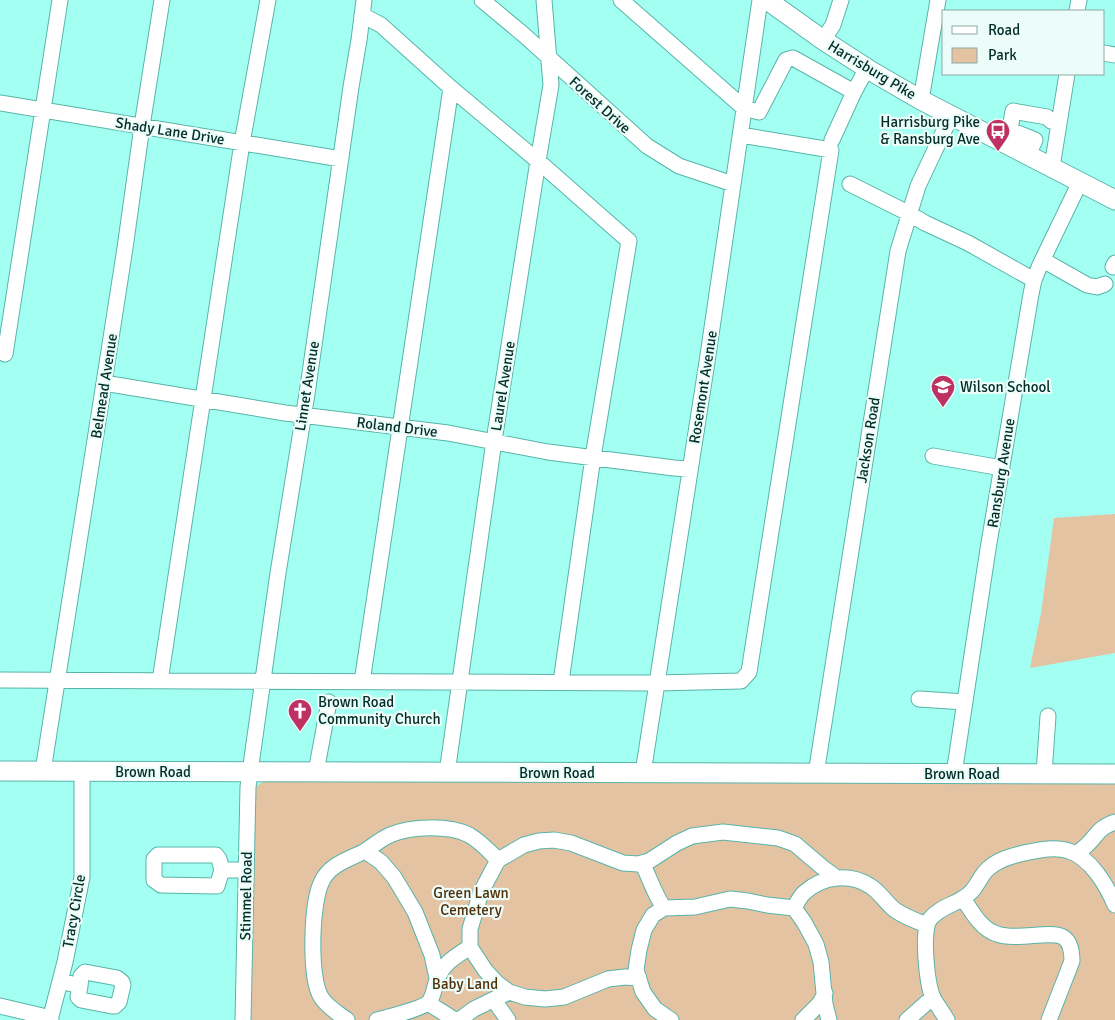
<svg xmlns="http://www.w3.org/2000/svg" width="1115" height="1020" viewBox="0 0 1115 1020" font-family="Signika,sans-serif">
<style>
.green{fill:#e4c3a3}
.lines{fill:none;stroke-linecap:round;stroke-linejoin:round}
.minor-casing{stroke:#58b4a9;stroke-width:17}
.major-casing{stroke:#58b4a9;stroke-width:21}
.minor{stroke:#fff;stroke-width:15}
.major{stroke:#fff;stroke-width:19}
.labels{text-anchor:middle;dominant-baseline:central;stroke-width:4.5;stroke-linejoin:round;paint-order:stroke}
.street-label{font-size:15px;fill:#032d29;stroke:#ebfcf9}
.poi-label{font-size:15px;fill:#032d29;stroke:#ebfcf9;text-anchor:start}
.park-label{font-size:15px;fill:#512f08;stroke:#ebfcf9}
</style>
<rect width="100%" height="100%" fill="#a3fff2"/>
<path class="green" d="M1115,514V653L1030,668L1041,613L1054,518Z
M274,779L1115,781V1020H249L255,787L263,782Z"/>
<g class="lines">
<defs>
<path id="minor" d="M482,0L524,35L647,146L679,166L733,184
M621,0L744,108L759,112L786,60L793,58L854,92L867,68
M1077,11L1079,0
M362,15L381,25L451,88L538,161L629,241L593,457L561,682
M823,40L833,25L841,0
M1104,53L1115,55
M921,100L938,0
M0,103L341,159
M832,140L854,92
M1028,155L1035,140L1010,130L1013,111L1047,117L1051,121L1059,122
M1052,167L1067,74
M850,184L910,214L925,223L968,243L1034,280
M1043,260L1087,285L1097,287L1105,284
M1113,267L1115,263
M5,354L60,0
M104,383L285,413L448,433L548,452L674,468L690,469
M933,456L1002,468
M0,680L657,683L741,681L749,672L831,150L741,135
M160,681L242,143L268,0
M362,682L451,88
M919,699L965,702
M43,771L104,383L125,248L142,126L162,0
M316,772L329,702
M447,773L494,441L538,161L551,85L544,0
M643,773L707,362L760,0
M816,774L898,251L918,186L951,116
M954,774L988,549L1031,294L1034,280L1040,265L1080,182
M1044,774L1048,716
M365,851L381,862L394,877L415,912L432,955L437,978
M1076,854C1080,851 1085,847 1089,843C1100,831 1099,828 1115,822
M642,863C650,878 654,894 664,908
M222,870L217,886L161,885L154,880V859L158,855H216L219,859L222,870H246
M963,898C972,912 981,929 997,934C1016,941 1050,930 1063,937C1071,942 1072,953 1072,961L1049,1020
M794,908C797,903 800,896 805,892C823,876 850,873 870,886C880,892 886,903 895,910C905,917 916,921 927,925
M639,978L625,977L608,979L564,997L545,999L525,997L509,992L497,983L485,970L470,947V929L481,892L498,860L524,845L539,841L554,840L571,843L623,863L638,864L649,861L677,843L692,836L723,832L778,838L795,844L822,867L837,878
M60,981L80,986L78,997L81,1000L112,1006H115L119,1002L123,985L122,982L117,978L85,972L81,976L80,986
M494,1000L508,1020
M428,1003L455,1020
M0,1006L51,1018
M50,1020L65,962L82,877V772
M243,1020L248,787L250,772L278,573L307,394L351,87L359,40L364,0
M347,1020C338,1013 327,1007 321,997C309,978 311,902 322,881C330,864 350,859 365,851C374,845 381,839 390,835C411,826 449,825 469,835C480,841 489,851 498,860
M377,1020C388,1017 422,1009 429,1002C434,996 434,987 437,980C443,963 456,956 470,947
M459,1020L474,1009L509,992
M671,1020L655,1009L643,992L636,970L639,950L644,930L653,915L664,908L695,907L730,899L748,901L767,905L794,908L804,922L816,944L821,962L825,1004L829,1020
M803,1020L820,1003L825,993
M907,1020L933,997
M947,1020C943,1013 937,1005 933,998C927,984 921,930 930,919C941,905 960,904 971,892C978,885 981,874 989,868C999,859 1012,856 1024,853C1038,850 1055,846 1069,851C1091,858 1107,886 1115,905"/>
<path id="major" d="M767,0L823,40L871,71L921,100L1115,200
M0,771L1115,774"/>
</defs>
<use href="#minor" class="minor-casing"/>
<use href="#major" class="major-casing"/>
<use href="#minor" class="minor"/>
<use href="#major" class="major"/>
</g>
<defs>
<symbol id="bus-pin" viewBox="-11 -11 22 30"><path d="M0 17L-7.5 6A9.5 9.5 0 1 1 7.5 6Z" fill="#be3162" stroke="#ebfcf9"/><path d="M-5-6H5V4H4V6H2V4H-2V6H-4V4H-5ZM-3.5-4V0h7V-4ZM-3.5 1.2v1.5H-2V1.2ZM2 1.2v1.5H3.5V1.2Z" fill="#fff"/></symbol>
<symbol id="school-pin" viewBox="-11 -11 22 30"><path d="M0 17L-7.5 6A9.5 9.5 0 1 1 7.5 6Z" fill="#be3162" stroke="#ebfcf9"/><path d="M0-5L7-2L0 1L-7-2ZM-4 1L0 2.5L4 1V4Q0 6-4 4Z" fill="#fff"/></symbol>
<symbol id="church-pin" viewBox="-11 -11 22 30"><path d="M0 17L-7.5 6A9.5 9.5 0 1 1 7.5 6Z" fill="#be3162" stroke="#ebfcf9"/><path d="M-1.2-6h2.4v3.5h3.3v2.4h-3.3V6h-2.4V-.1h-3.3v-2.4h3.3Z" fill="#fff"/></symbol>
</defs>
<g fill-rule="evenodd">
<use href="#bus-pin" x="984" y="117" width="28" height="38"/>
<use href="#school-pin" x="929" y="373" width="28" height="38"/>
<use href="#church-pin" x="286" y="697" width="28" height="38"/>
</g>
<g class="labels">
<g class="street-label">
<text transform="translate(872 70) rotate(31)">Harrisburg Pike</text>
<text transform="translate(600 105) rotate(42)">Forest Drive</text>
<text transform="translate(170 131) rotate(9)">Shady Lane Drive</text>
<text transform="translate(104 386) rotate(-81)">Belmead Avenue</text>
<text transform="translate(307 386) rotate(-81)">Linnet Avenue</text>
<text transform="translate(503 386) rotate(-81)">Laurel Avenue</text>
<text transform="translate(703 387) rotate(-81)">Rosemont Avenue</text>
<text transform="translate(397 427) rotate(7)">Roland Drive</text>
<text transform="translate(868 440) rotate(-81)">Jackson Road</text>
<text transform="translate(1001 473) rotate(-81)">Ransburg Avenue</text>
<text x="153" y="772">Brown Road</text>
<text x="557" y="773">Brown Road</text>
<text x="962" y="774">Brown Road</text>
<text transform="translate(246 896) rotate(-89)">Stimmel Road</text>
<text transform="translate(74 911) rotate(-80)">Tracy Circle</text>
</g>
<g class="poi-label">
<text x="980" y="122" text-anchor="end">Harrisburg Pike<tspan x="980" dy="17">&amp; Ransburg Ave</tspan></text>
<text x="960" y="387">Wilson School</text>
<text x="318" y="702">Brown Road<tspan x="318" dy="17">Community Church</tspan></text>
</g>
<g class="park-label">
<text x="471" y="893">Green Lawn<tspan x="471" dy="17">Cemetery</tspan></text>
<text x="465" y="984">Baby Land</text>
</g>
</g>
<rect x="942" y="10" width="162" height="65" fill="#ebfcf9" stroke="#8ea9a6"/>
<rect x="952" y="26" width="25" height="8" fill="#ffffff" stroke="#8ea9a6"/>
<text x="988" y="35" font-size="15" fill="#032d29">Road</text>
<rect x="952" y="48" width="25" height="15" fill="#e4c3a3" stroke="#8ea9a6"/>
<text x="988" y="60" font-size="15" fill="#032d29">Park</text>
</svg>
